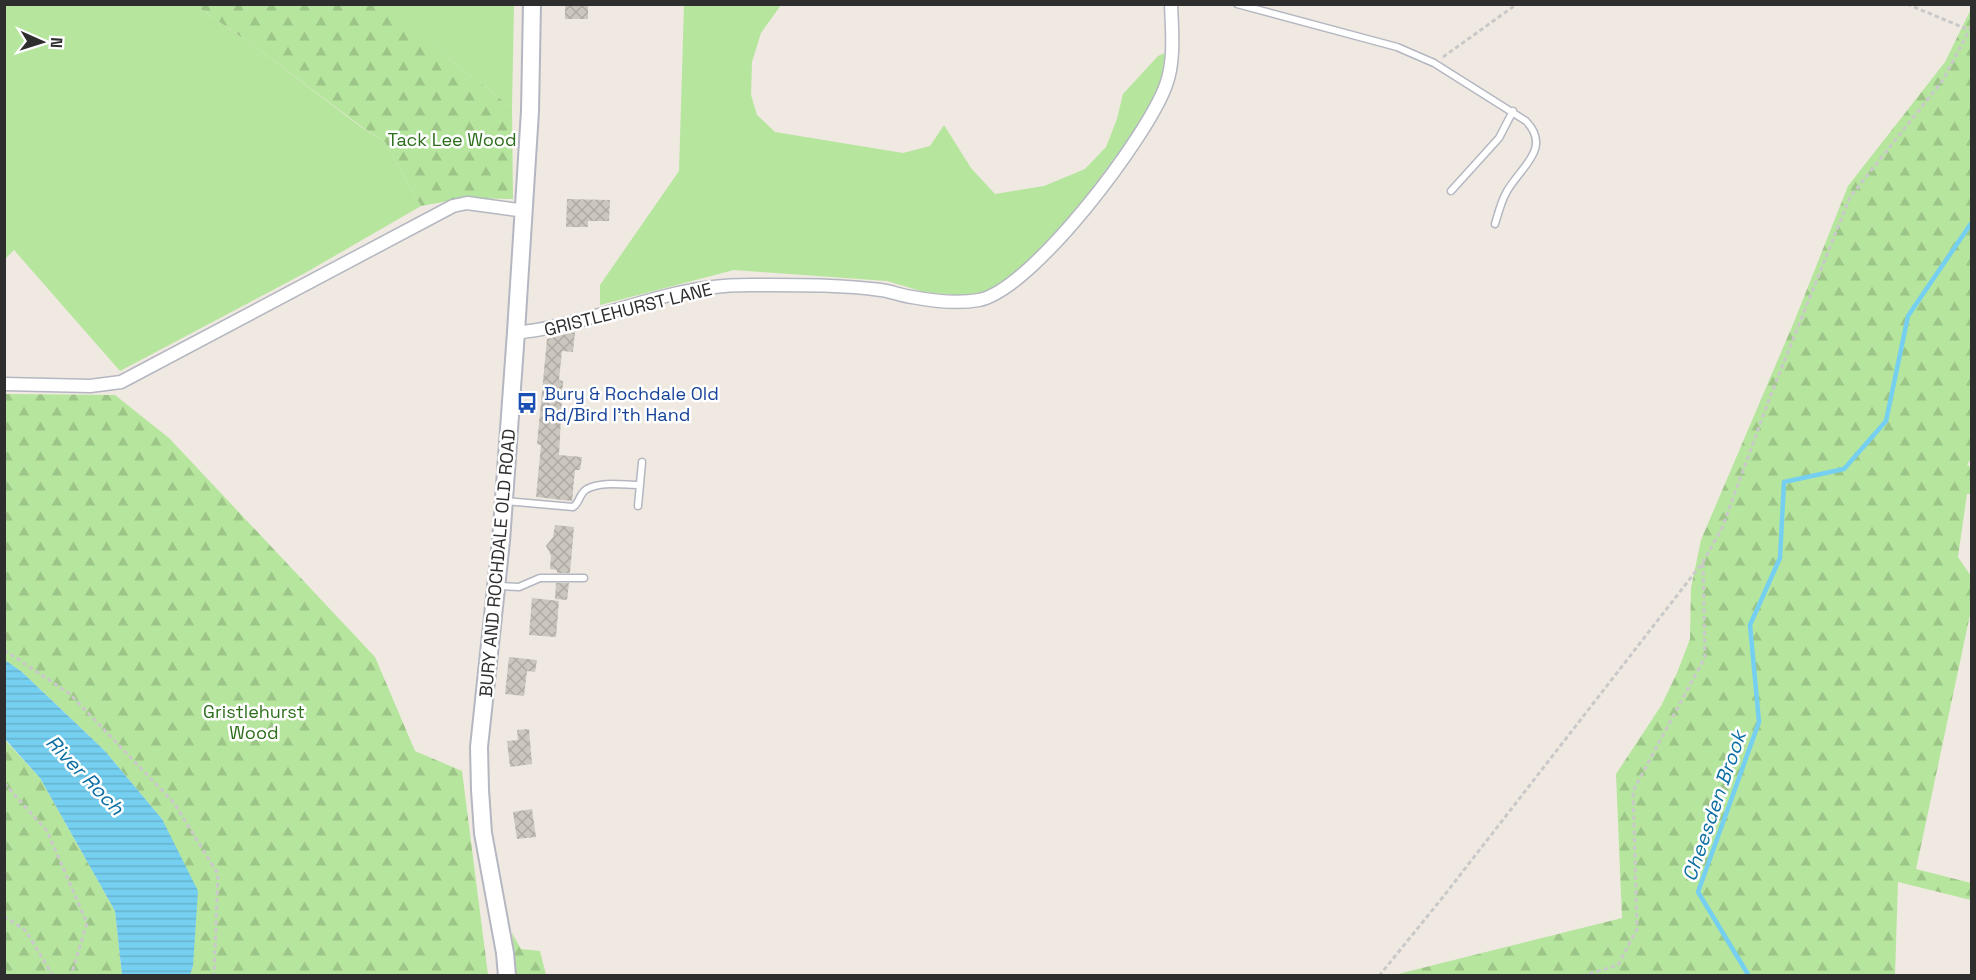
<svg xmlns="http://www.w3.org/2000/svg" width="1976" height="980" viewBox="0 0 1976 980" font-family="'Space Grotesk',sans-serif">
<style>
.grass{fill:#b6e59e}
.forest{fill:url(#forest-firs)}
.water{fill:url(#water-rules)}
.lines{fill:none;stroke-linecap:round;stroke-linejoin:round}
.stream{stroke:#75cff0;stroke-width:4.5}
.building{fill:url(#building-cross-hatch)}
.service-casing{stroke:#b4b7c1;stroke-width:9}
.minor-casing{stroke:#b4b7c1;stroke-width:15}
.secondary-casing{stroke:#b4b7c1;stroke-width:20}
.path{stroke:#c9c9c9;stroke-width:3;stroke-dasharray:4.5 3;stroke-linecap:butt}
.service{stroke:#fff;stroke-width:6}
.minor{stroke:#fff;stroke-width:12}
.secondary{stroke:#fff;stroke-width:16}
.labels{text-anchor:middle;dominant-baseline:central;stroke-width:5;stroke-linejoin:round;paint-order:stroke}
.park-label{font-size:18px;fill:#2c6e1b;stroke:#fff}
.street-label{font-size:18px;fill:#2e2e2e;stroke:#fff}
.transit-label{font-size:18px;fill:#164399;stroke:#fff;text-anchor:start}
.water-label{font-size:20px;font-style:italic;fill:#0d6fa3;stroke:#fff}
</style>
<defs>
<pattern id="forest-firs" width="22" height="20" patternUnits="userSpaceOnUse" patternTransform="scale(1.5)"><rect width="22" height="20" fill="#b6e59e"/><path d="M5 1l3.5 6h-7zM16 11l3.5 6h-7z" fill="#9dc588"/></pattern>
<pattern id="water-rules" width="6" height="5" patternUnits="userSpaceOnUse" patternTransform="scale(1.5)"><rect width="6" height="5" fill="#75cff0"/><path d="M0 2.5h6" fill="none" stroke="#66b2ce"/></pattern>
<pattern id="building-cross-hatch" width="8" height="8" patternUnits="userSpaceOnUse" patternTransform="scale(1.5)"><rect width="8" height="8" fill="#cbc7bf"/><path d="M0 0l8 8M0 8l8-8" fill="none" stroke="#afaba4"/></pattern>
</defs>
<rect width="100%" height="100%" fill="#efe9e1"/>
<path class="grass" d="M5,5H195L257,48L361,127L385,142L421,206L305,273L120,371L14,250L5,259Z
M393,5H514L512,108L443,54Z
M684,5H781L761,33L752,62L751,95L757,115L775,132L903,153L930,146L944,125L971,168L995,194L1044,186L1085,169L1106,147L1117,119L1123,94L1158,56L1165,53L1160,88L1139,125L1064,226L1023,268L992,290L964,296L924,292L887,281L734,270L600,305V285L679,171Z"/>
<path class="forest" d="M195,5H393L443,54L512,108L513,199L465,198L421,206L385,142L362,127L257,48Z
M1971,9L1972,457L1967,465L1971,467L1972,494H1967L1958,557L1971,576V610L1916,869L1971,883V900L1898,882L1895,975H1394L1622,918L1616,774L1661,706L1677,673L1690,639L1691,588L1701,540L1794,322L1848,186L1945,62Z
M4,394L115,395L169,438L375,657L415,751L462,771L488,975H190L193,966L162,819L104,750L22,672L5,660Z
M4,739L40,778L115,911L122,975H5Z
M512,933L521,949L540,951L546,975H516Z"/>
<path class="water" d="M5,660L22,672L104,750L162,819L198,891L193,966L190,975H122L115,911L40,778L5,739Z"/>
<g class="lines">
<path class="stream" d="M1749,976L1698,892L1759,722L1750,625L1780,558L1784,482L1844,469L1886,421L1908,316L1972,222"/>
</g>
<path class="building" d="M565,4H588V19H565Z
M567,199L610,200L609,221H588V227H566Z
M575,332L573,352L562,351L559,380L563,381L559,455L582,457L580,470H575L572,501L536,497L541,445L537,444L547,339Z
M555,525L574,527L570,573H557V570L550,569L551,555L546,546L553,537Z
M556,583H569L567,600L555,599Z
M532,598L559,601L556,637L529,635Z
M509,657L537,660L535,672L527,671L524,696L505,694Z
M529,729L532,764L510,767L507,741L518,740L517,730Z
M532,809L536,837L517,839L513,812Z"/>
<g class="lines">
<defs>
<path id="service" d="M1237,4L1397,47L1434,63L1526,121C1553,149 1519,168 1506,193C1501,202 1498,214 1495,224
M1451,191L1499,138L1513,111
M505,501L573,507C580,503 579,493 587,489C601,481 624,485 640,485
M638,506L642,462
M497,586L519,587L540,578H584"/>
<path id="minor" d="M516,332C535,332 551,327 569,323C617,312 665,292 714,287C732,284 750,285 768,285C806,285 843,285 881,290C891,291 901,296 912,297C933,301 958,304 979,300C1032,290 1148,136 1166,85C1175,61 1172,30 1171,4
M4,384L90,386L121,382L453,206L467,203L525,211"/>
<path id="secondary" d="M507,976L505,953L483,833L480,790L479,747L501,541L516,332L530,111L532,4"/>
</defs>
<use href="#service" class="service-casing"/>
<use href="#minor" class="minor-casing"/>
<use href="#secondary" class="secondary-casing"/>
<path class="path" d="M1907,4L1969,30
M1443,57L1517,4
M4,650L70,694L174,803L218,874L214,976
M4,783L47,831L87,923L71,976
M4,916L26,931L53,976
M1379,976L1443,897L1703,562L1722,528L1770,397L1850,197L1943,80L1972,25
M1582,976L1618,965L1637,929L1633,791L1705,657L1703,562"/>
<use href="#service" class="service"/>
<use href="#minor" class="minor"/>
<use href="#secondary" class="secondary"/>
</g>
<defs>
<symbol id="bus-bare" viewBox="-9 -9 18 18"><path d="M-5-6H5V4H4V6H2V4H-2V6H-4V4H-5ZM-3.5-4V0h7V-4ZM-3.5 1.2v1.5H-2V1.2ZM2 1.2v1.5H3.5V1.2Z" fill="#1a4fb4" stroke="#fff" stroke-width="2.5" paint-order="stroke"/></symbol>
</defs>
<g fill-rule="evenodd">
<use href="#bus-bare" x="512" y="388" width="30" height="30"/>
</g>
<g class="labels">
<g class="park-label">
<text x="452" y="139">Tack Lee Wood</text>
<text x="254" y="711">Gristlehurst<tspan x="254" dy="21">Wood</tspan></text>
</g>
<g class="street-label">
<text transform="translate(628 309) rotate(-14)">GRISTLEHURST LANE</text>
<text transform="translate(497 563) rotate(-85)">BURY AND ROCHDALE OLD ROAD</text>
</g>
<g class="transit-label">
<text x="544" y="393">Bury &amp; Rochdale Old<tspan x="544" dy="21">Rd/Bird I'th Hand</tspan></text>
</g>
<g class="water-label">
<text transform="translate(85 775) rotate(46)">River Roch</text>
<text transform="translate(1714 806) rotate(-71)">Cheesden Brook</text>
</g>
</g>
<rect width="1976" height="980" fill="none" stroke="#2e2e2e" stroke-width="12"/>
<g transform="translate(42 42) rotate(93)" stroke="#ffffff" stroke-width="4.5" paint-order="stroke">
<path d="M0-4.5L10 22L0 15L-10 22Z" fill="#2e2e2e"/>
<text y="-9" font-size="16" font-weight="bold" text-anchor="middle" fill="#2e2e2e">N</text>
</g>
</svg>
